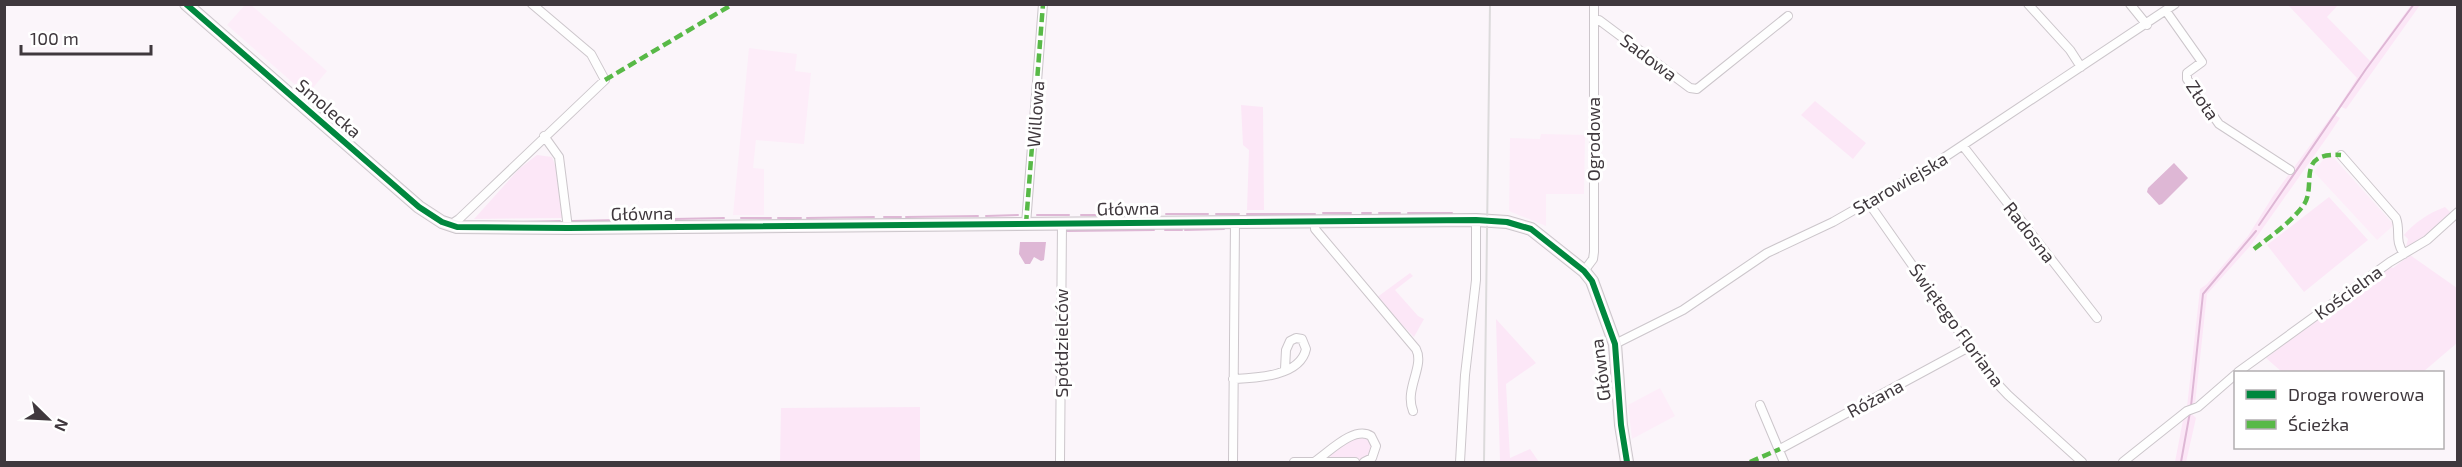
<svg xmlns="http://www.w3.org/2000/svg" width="2462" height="467" viewBox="0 0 2462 467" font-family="'Exo 2',sans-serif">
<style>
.built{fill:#fdedf9}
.green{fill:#fce7f7}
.water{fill:#deb7d5}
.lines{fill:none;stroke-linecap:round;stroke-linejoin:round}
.stream{stroke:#deb7d5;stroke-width:2}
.street-casing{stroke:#ccc6cb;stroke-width:10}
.secondary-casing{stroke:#ccc6cb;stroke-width:14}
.street{stroke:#fefefe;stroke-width:8}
.secondary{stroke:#f6f2f5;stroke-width:12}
.rail{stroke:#dcdadb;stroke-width:2}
.quiet{stroke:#58b947;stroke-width:4.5;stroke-dasharray:9 4.5;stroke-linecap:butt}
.cycleway-casing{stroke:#fff;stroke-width:10}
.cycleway{stroke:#00873e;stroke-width:6}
.labels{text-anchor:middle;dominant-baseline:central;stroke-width:6;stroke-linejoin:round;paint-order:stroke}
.street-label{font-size:18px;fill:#3f383d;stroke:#fff}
</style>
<rect width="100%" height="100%" fill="#fbf5fa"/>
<path class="built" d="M245,5H251L327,71L307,95L227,25Z
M749,48L797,54L795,71L811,73L804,144L756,140L753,168L764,169V215H733Z
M1541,134L1585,135L1584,194H1546V226L1509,211L1510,138L1540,139Z
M2325,157H2333L2394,225L2377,240L2314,172Z
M1660,388L1675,416L1632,439L1628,405Z"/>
<path class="green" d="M2288,5H2338L2327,17L2370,61L2411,5H2420L2346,109L2339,106L2357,78Z
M1815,101L1866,143L1853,159L1801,115Z
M1241,105L1263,107L1264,210H1247L1249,150L1243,145Z
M2333,114L2340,118L2328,136L2251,245L2207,294L2195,404L2187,407L2200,289L2207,284L2248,236L2273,196Z
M537,155L552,157L557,170L563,218L474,219L519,169Z
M2329,197L2368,240L2304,292L2267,245Z
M2445,207L2452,214L2439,227L2406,247L2408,239L2404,235C2415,222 2429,213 2445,207Z
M2410,255L2457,288V343L2423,372H2282L2266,358L2390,267L2393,268Z
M1410,273L1413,276L1395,290L1418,316L1424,319L1414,337L1376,298Z
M1496,319L1536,363L1506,384L1510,458L1530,449L1539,462H1500Z
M920,407V462H780L781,408Z
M2191,413L2196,418L2186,462H2175L2184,415Z
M1367,437L1373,444L1369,456L1361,460H1331L1330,455L1354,438Z"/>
<path class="water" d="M2174,163L2188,178L2162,204L2159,205L2147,192L2148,188Z
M1020,242H1046L1044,260L1041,261L1034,257L1030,264H1025L1019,254Z"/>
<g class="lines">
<path class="stream" d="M1323,213H1351
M1362,213H1371
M1379,213H1400
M1408,213H1452
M1147,214H1157
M1166,214H1208
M1216,214H1239
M1247,214H1315
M1037,215H1069
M1081,215H1096
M1105,215L1138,214
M986,216L1018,215
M884,217H901
M906,217L978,216
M741,218H771
M778,218H801
M807,218L874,217
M572,221L724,218
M523,222L560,221
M2259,225L2366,69L2414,4
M1165,230H1182
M1185,230L1224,229
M1067,231L1154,230
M2191,406L2203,294L2256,231
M2181,462L2190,412"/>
<defs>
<path id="street" d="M2028,4L2070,50L2081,67
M2130,4L2147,25
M2166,11L2202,62L2187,73V79L2219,124L2290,170
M1594,20H1599L1690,88L1697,89L1788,16
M544,136L559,157L568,228
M1963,146L2097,318
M2341,155L2396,218C2401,232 2394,240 2404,254
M1868,202L1990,376L2008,395L2082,462
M1315,221V229L1416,349C1425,366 1404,389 1413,411
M1026,224L1043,4
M450,225L459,219L605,80L591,54L532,4
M1584,271L1593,259L1594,252V4
M1615,344L1683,310L1767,253L1833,222L1936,163L2175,4
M2238,372L2390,262L2427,240L2458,212
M1233,379C1255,378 1300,377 1306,349L1302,339L1296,338L1290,341L1286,350L1285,369
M1760,405L1784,462
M1780,449L1969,347
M1060,462L1062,223
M1233,462L1235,222
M1294,462H1355
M1314,462C1328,453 1354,425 1371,436L1376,446L1372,458L1364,462
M1460,462L1465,375L1476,280V220
M2123,462L2187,411L2198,407L2236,374"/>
<path id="secondary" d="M186,4L419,207L442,222L457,227L568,228L1476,220L1507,222L1531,229L1584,271L1592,281L1615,344L1621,425L1627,462"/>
</defs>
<use href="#street" class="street-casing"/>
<use href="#secondary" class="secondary-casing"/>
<use href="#street" class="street"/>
<use href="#secondary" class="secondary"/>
<path class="rail" d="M1484,462L1490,4"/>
<path class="quiet" d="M605,80L733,4
M1026,224L1043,4
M2254,249C2271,236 2290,223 2303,206C2318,186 2294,152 2341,155
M1750,462L1780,449"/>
<defs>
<path id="cycleway" d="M186,4L419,207L442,222L457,227L568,228L1476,220L1507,222L1531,229L1584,271L1592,281L1615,344L1621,425L1627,462"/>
</defs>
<use href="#cycleway" class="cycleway-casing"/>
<use href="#cycleway" class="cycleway"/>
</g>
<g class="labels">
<g class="street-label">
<text transform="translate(1649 57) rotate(37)">Sadowa</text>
<text transform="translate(2203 100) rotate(56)">Złota</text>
<text transform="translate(329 108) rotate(41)">Smolecka</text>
<text transform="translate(1035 114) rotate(-86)">Willowa</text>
<text transform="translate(1593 139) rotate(-90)">Ogrodowa</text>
<text transform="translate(1900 183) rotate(-30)">Starowiejska</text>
<text transform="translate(1128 208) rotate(-1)">Główna</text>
<text transform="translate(642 213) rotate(-1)">Główna</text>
<text transform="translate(2030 232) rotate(52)">Radosna</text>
<text transform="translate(2348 292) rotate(-36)">Kościelna</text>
<text transform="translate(1957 325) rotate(54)">Świętego Floriana</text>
<text transform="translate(1061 343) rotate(-90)">Spółdzielców</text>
<text transform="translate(1600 370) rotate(-97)">Główna</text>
<text transform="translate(1875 398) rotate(-28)">Różana</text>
</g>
</g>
<rect width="2462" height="467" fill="none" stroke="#3f383d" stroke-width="12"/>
<rect x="2234" y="371" width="210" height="78" fill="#ffffff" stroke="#b2afb1" stroke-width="1.5"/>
<rect x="2246" y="390" width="30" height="9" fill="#00873e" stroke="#b2afb1" stroke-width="1.5"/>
<text x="2288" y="401" font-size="18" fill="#3f383d">Droga rowerowa</text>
<rect x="2246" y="420" width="30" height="9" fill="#58b947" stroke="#b2afb1" stroke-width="1.5"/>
<text x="2288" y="431" font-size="18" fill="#3f383d">Ścieżka</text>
<g transform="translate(48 419) rotate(114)" stroke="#ffffff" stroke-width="4.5" paint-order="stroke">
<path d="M0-4.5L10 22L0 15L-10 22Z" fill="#3f383d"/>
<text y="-9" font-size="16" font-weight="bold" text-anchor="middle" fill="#3f383d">N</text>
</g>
<path d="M21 45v9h130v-9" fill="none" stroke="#3f383d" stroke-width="3"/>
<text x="30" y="45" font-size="18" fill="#3f383d" stroke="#ffffff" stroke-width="4.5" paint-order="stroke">100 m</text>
</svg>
